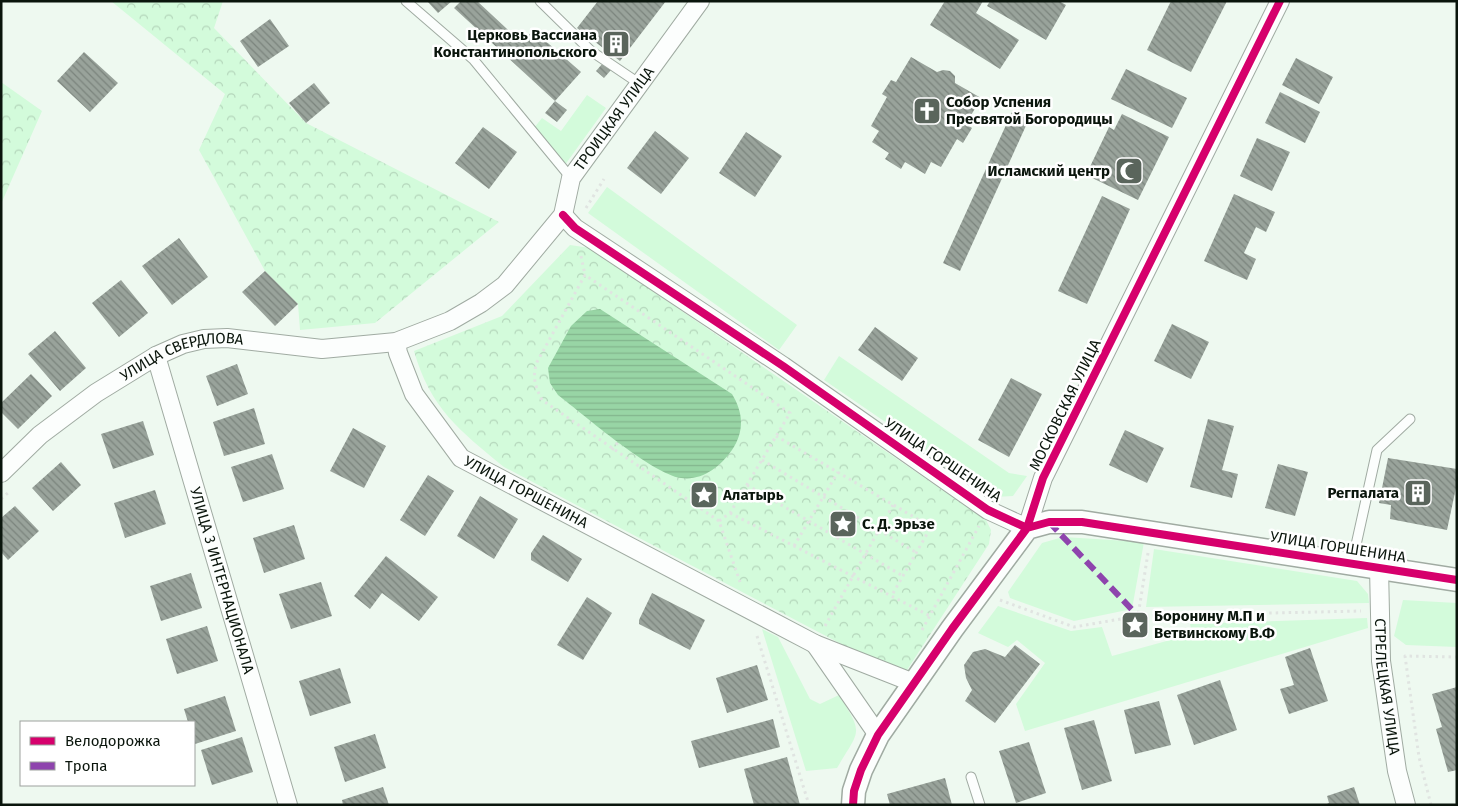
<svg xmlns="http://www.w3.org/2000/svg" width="1458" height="806" viewBox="0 0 1458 806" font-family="'Fira Sans',sans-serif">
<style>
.grass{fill:#d3fbdb}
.forest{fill:url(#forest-crowns)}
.water{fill:url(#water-rules)}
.building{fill:url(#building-back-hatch)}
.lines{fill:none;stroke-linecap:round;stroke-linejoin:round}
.service-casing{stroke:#a0aba2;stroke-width:11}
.minor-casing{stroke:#a0aba2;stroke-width:20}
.tertiary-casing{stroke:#a0aba2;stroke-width:25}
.path{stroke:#e0e4e1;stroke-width:3;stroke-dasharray:2.5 4;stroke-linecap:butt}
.service{stroke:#fcfefd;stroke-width:9}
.minor{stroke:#fcfefd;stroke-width:18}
.tertiary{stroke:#fcfefd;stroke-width:22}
.quiet{stroke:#8e44ad;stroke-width:6;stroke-dasharray:12 6;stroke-linecap:butt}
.cycleway-casing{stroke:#fff;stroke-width:11}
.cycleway{stroke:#d6006c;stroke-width:8}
.labels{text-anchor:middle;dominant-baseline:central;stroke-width:5;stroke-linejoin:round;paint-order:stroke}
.poi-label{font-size:15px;font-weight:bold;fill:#0a150c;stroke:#fff;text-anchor:start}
.street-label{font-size:15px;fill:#0a150c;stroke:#fff}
</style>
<defs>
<pattern id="forest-crowns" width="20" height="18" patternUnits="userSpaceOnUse" patternTransform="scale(1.25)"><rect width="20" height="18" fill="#d3fbdb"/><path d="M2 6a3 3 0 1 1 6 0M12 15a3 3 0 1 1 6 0" fill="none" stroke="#b4d6bb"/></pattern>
<pattern id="water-rules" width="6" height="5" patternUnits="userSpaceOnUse" patternTransform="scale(1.25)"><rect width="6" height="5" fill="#98d5a5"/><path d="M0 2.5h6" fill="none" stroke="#82b68d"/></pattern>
<pattern id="building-back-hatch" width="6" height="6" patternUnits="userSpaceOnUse" patternTransform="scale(1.25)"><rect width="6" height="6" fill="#99a39b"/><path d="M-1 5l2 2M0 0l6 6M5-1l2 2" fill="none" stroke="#7b847d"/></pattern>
</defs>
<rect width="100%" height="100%" fill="#eef9f0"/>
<path class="grass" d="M587,95L606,108L562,169L530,133L542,118L561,131Z
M607,187L797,325L779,350L588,213Z
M839,356L1009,473L1027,476L1013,496L995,497L824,380Z
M1063,537L1144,542L1132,609L1074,621L1010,598L1008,592L1042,543Z
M1154,549L1357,581L1368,594L1369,603L1146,607Z
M1403,600L1457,603V647L1406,645L1394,636Z
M998,606L1071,631L1102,627L1112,656L1192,634L1190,624L1367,618L1368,628L1025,731L1016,704L1045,663L1017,640L1008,647L978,633Z
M762,629L778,637L810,699L820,704L839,695C864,735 860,729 837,768L806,771Z"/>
<path class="forest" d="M111,1H223L214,28L306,123L499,222L375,323L300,330L298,304L265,271L199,150L225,94Z
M1,82L42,111L1,204Z
M570,245L590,248L986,520L991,530L989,544L907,670L868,658L504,467C460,431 430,408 414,351L502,316Z"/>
<path class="water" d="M600,309L732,394C743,412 745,431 732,450C720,467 702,481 681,478C652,474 584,415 558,395L550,383L548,368L571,326L587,311Z"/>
<path class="building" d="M427,1H452L438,13Z
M461,1H477L522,43L533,30L581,72L555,101L567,110L557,122L545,113L555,101L454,8Z
M598,1H666L620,61L577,28Z
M945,1H983L976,13L1019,40L1000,69L930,25Z
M990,1H1059L1066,5L1046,40L987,6Z
M1171,1H1227L1191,72L1147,50Z
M270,19L289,46L258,67L240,41Z
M84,52L118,83L90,112L57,81Z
M911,57L937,72L943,70L950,71L955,76V83L981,98L966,124L972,128L963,143L957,139L941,167L931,162L925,174L905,162L901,169L885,159L889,153L872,142L879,131L871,126L887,97L882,94L891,80L896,82Z
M1296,58L1333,77L1319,104L1282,85Z
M603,63L611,70L604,78L596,71Z
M1126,69L1187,98L1172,128L1111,99Z
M314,83L330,103L306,123L289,103Z
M1280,92L1320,112L1305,143L1265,123Z
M1012,112L1029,119L960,271L943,263Z
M1122,114L1169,137L1138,200L1086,175L1109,127L1114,130Z
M483,127L517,152L489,189L455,163Z
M655,131L689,158L661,194L627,168Z
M746,132L782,156L755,197L719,173Z
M1257,138L1290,152L1272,191L1240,176Z
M1234,194L1275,212L1266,232L1256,227L1244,253L1256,259L1247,280L1204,261Z
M1102,196L1130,209L1087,304L1058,291Z
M179,238L208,277L172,305L142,266Z
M265,271L298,304L275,326L242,292Z
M121,280L148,313L119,337L92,303Z
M1172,324L1209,342L1191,379L1154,361Z
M875,327L918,358L902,381L858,350Z
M55,331L86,368L60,391L28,354Z
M237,364L248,394L217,406L206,376Z
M31,374L52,396L18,429L1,412V403Z
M1011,378L1042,394L1009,457L978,440Z
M254,408L265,444L224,456L213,422Z
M1208,419L1234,426L1222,470L1238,474L1232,498L1190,487Z
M143,421L154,455L113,469L101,434Z
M353,428L386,446L364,488L330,471Z
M1125,430L1164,448L1147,483L1109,465Z
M272,454L284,489L243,502L231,467Z
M1388,458L1457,469V483L1447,530L1390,519L1391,505L1379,503Z
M61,462L81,485L53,511L32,488Z
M1278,464L1308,472L1295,516L1265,508Z
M428,475L454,491L425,536L400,520Z
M155,490L166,524L125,538L114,503Z
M480,496L518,519L494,559L457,536Z
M15,506L39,531L8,560L1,552V518Z
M294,525L305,559L264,573L253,538Z
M543,535L582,559L568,582L531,560V553Z
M386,556L438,597L419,621L382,593L370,609L354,596Z
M191,573L202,608L161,621L150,586Z
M321,582L332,616L291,629L279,594Z
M652,593L705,620L690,650L639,624V620Z
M587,597L612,613L583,660L557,645Z
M207,626L218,661L177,674L166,639Z
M1015,645L1040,664L995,723L965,701L972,690L966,678L964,665L973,652L985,649L1005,657Z
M1310,648L1328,701L1289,714L1280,689L1294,685L1285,657Z
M757,665L768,700L727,713L716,678Z
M340,668L351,703L310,716L299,681Z
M1220,680L1237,730L1194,745L1177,695Z
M1457,687V770L1448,772L1436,729L1442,727L1432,694Z
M225,696L236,731L195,744L194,722H188L184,709Z
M1159,701L1171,745L1135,754L1124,710Z
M773,719L780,747L699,768L691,741Z
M1094,720L1112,781L1082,790L1064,728Z
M375,734L386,768L345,782L334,747Z
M242,737L253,772L212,785L201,750Z
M1029,742L1046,793L1016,803L999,751Z
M787,757L800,805H754L744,769Z
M945,778L952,805H890L887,794Z
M383,787L389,805H343L342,800Z
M1354,787L1360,805H1325L1329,803L1327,796Z"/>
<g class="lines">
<defs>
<path id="service" d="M406,1L473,59L571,178
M540,1L591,51L640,84
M1352,563L1377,450L1410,419
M971,777L980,805"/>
<g id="minor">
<path d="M563,215L575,228L783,366L988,510L1027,528L1043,478L1280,1"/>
<path id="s1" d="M396,342L398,353L414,394L461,458L815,644L914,683"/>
<path id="s2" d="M156,356L288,805"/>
<path id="s3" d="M1,473L40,435L96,393L156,356L183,344L204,339L227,338L322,349L396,342L450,321L481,303L505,285L563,215L571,178L700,1"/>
<path id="s4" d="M1379,567L1381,661L1397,771L1406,805"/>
<path d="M815,644L878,735"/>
</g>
<path id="tertiary" d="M853,805L854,791L861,770L878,735L952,629L1027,528L1049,522H1082L1457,580"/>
</defs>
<use href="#service" class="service-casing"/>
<use href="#minor" class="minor-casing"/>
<use href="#tertiary" class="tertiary-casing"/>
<path class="path" d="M586,208L604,179
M581,256L585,275
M776,436L931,527L892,595
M612,450L618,442
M762,460L917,553
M747,485L903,576
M1,499L9,492
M730,513L932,617
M719,521L542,400C535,386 532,377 537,362L585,275L790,413L730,513L719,521L740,582
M794,546L838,472
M1148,553L1138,616L1361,611
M1000,600L1074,627L1138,616
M825,626L893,505
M922,630L979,526
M757,636L809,805
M1431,805L1419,757L1405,656L1457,657"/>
<use href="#service" class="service"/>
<use href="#minor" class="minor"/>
<use href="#tertiary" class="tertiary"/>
<path class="quiet" d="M1049,522L1138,616"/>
<defs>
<path id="cycleway" d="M563,215L575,228L783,366L988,510L1027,528L1049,522H1082L1457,580
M853,805L854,791L861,770L878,735L952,629L1027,528L1043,478L1280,1"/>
</defs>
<use href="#cycleway" class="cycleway-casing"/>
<use href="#cycleway" class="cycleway"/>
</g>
<defs>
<symbol id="building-square" viewBox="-11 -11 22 22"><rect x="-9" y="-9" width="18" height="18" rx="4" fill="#5a655c" stroke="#fff"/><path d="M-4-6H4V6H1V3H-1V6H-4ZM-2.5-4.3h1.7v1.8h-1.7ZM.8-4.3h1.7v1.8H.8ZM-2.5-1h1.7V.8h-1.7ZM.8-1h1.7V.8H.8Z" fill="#fff"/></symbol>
<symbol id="church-square" viewBox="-11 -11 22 22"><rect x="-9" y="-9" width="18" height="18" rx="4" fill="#5a655c" stroke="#fff"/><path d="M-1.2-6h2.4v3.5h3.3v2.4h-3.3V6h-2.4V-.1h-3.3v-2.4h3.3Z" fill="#fff"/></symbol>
<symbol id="mosque-square" viewBox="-11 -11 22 22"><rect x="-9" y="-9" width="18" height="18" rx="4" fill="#5a655c" stroke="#fff"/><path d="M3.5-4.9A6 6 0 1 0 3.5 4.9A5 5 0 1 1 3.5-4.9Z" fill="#fff"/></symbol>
<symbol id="sight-square" viewBox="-11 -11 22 22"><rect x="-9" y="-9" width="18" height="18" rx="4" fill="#5a655c" stroke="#fff"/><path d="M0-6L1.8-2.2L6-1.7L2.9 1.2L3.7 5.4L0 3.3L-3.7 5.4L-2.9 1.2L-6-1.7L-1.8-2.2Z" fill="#fff"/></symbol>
</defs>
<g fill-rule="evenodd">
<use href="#building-square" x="600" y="28" width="32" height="32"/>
<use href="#church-square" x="911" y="95" width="32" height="32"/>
<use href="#mosque-square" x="1113" y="155" width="32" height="32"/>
<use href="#building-square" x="1402" y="477" width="32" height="32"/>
<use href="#sight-square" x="688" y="479" width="32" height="32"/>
<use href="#sight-square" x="827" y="508" width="32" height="32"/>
<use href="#sight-square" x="1119" y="609" width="32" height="32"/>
</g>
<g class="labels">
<g class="poi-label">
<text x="597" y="35" text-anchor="end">Церковь Вассиана<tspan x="597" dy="17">Константинопольского</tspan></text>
<text x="946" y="102">Собор Успения<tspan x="946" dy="17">Пресвятой Богородицы</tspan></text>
<text x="1110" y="171" text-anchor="end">Исламский центр</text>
<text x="1399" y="493" text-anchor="end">Регпалата</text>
<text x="723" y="495">Алатырь</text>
<text x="862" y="524">С. Д. Эрьзе</text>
<text x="1154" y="616">Боронину М.П и<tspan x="1154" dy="17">Ветвинскому В.Ф</tspan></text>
</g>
<g class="street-label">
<text stroke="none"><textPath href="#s3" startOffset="765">ТРОИЦКАЯ УЛИЦА</textPath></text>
<text stroke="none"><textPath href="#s3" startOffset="220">УЛИЦА СВЕРДЛОВА</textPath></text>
<text transform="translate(1065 405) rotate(-64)">МОСКОВСКАЯ УЛИЦА</text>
<text transform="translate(943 460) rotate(34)">УЛИЦА ГОРШЕНИНА</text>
<text stroke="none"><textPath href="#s1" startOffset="208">УЛИЦА ГОРШЕНИНА</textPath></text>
<text transform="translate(1338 547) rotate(9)">УЛИЦА ГОРШЕНИНА</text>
<text stroke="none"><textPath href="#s2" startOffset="234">УЛИЦА 3 ИНТЕРНАЦИОНАЛА</textPath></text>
<text stroke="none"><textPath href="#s4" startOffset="120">СТРЕЛЕЦКАЯ УЛИЦА</textPath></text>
</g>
</g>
<rect width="1458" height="806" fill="none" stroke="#0a150c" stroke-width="5"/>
<rect x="20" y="721" width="175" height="65" fill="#ffffff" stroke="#9da19e"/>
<rect x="30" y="737" width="25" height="8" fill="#d6006c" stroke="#9da19e"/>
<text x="65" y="746" font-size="15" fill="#0a150c">Велодорожка</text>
<rect x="30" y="762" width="25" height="8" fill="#8e44ad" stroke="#9da19e"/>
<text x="65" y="771" font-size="15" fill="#0a150c">Тропа</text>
</svg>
